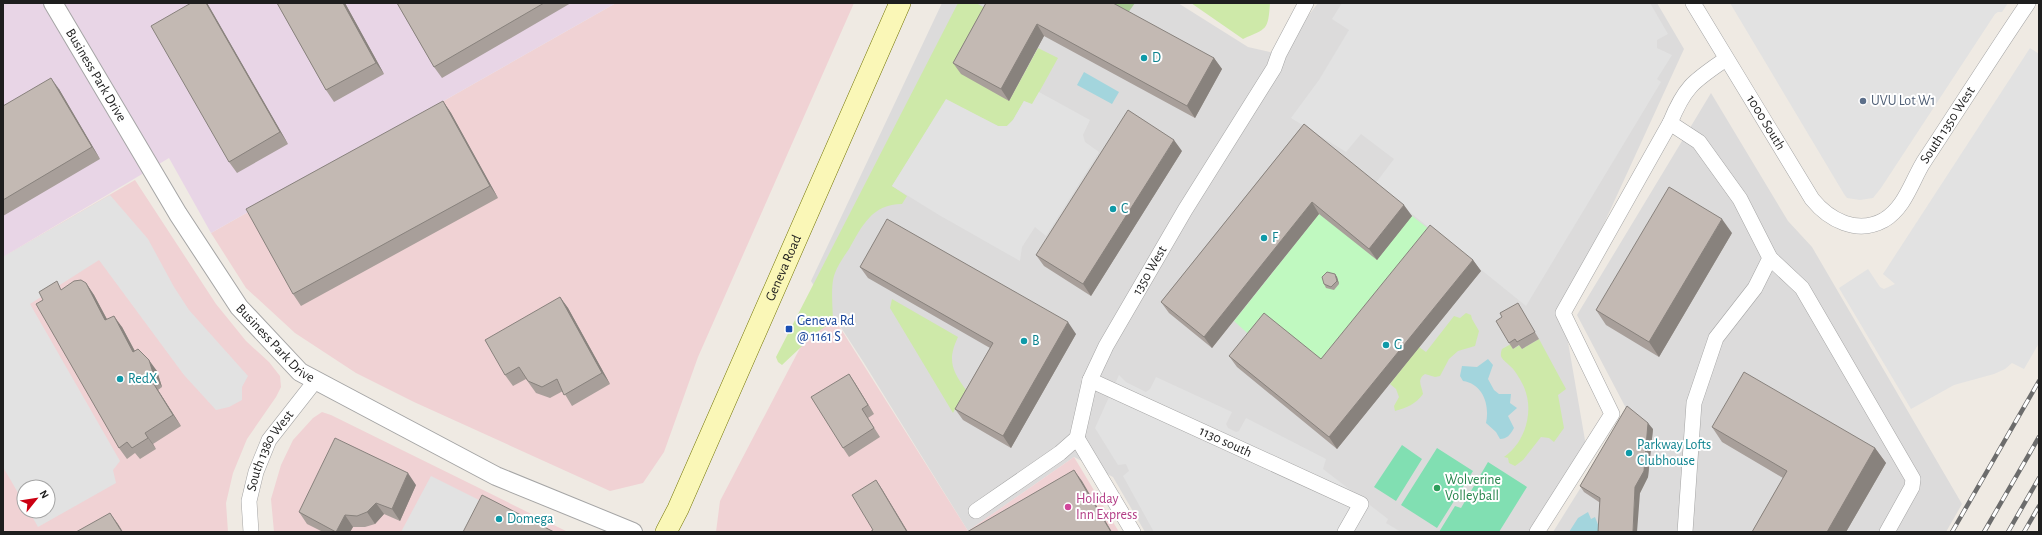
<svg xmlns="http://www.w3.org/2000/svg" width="2042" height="535" viewBox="0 0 2042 535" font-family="'Alegreya Sans',sans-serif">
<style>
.residential{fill:#dcdbdb}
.commercial{fill:#f0d2d4;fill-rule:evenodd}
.industrial{fill:#e8d5e6}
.grass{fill:#cee9a9}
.forest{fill:#adce98}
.park{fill:#c0f9c0}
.pitch{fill:#81dfb2}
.parking{fill:#e2e2e2}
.water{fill:#a3d5dd}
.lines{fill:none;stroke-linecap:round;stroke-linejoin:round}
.minor-casing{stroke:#a5a5a5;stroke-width:16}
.tertiary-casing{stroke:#a5a5a5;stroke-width:20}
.secondary-casing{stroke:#737504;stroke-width:22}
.minor{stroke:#fff;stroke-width:15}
.tertiary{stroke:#fff;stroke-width:18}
.secondary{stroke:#faf7b7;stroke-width:21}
.rail-casing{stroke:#6c6c6c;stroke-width:4.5}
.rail{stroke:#fff;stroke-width:3;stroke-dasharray:9;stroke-linecap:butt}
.wall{fill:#a89f9a}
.shaded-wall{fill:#88827d}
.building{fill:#c3b9b3;stroke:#88827d}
.culture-dot{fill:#0f9aa8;stroke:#fff;stroke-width:1.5}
.service-dot{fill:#5c6f8a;stroke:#fff;stroke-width:1.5}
.transit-dot{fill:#1a4fb4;stroke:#fff;stroke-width:1.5}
.leisure-dot{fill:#2e9e5b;stroke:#fff;stroke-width:1.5}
.hotel-dot{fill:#d1479c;stroke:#fff;stroke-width:1.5}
.labels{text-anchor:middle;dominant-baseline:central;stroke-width:4;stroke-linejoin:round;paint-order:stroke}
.culture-label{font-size:14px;fill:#0d838f;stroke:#fff;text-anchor:start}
.street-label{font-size:14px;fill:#1e1e1e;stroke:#fff}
.service-label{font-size:14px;fill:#4e5e75;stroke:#fff;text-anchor:start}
.transit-label{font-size:14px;fill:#164399;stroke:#fff;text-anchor:start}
.leisure-label{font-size:14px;fill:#27864d;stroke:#fff;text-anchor:start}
.hotel-label{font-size:14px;fill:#b23c85;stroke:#fff;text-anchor:start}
</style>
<rect width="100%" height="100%" fill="#efeae3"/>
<path class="residential" d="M942,3H1178L1248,47L1279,54L1318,3H1657L1684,49L1563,313L1586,446L1536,532H1145L1113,477L1074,457L968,531L864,363L811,281Z
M1711,93L1788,221L1812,247L1962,504L1946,532H1553L1628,412L1577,315Z"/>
<path class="commercial" d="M616,3H854L698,357L664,452L643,483L610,491L414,402L356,373L295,333L246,288L211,233Z
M135,180L216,304L246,341L269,362L280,376L281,387L276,397L247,439L233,473L226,503L228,532H3V257ZM24,487H48V511H24Z
M824,302L968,531L1074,457L1119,532H716L720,501Z
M322,412L331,415L568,532H274L271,499L281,465L293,440L313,418Z"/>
<path class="industrial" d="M3,3H616L211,233L169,158L3,257Z"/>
<path class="grass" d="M958,3H976L994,13L1009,101L1038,48L1058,58L1032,105L1024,101L1013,120L1007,126H998L946,100L892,186L907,196L902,204C872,204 862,226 849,249C844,256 838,265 835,273C830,285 833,309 833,322L817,332L782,365L778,362L776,357Z
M1191,3H1270C1268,31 1267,28 1243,39Z
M892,299L958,337C947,360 952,371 966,390L953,413L890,308Z
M1466,313L1471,315L1472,319L1479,331L1475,346L1458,351L1449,359L1440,376L1435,377L1425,374C1416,380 1422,386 1423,394C1416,404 1406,408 1395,411L1394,406L1399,397L1396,389L1390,384L1419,347L1426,352L1454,316L1460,318Z
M1539,339L1566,389L1558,395L1564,428L1554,442L1549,438L1541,437L1523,460L1515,466L1509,463L1508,458L1504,457C1526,442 1535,409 1523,385C1519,377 1515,370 1509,365C1507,363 1503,360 1502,358C1500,356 1501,352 1502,349L1511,344L1513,349L1520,345L1522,349Z"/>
<path class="forest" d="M1099,3H1135L1125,17Z"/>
<path class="park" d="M1319,214L1412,216L1438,236L1329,371L1257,342L1234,321Z"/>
<path class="pitch" d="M1402,445L1422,459L1396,501L1374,487Z
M1437,448L1473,471L1437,528L1401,505Z
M1488,462L1527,487L1499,532H1439L1455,506L1461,508Z"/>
<path class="parking" d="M1342,3H1650L1668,34L1657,40V48L1672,55L1657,79L1661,82L1526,306L1375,184L1394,159L1361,134L1346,152L1291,118L1319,80L1349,30L1332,19Z
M1730,3H2008L2002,12H1998L1995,14L1881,188L1873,198L1860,200L1847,198L1844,194Z
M2030,48L2039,54V343L2024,369L2012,363L2005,369L1994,374L1954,385L1911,409L1839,288L1868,269L1880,287L1884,289L1895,284L1883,274Z
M1039,92L1090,120L1083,135L1085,142L1099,152L1046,236L1035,227L1022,247L1020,261L939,215L892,186L946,99L998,126H1007L1013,120L1024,101L1032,104Z
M110,195L148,239L174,287L189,310L248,376L242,387V400L229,407L216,410L184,375L99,260L30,304L120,461L113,470L116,483L38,527L29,511H48V487H24V503L3,467V257Z
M1119,375L1126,382L1146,392L1150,389L1156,377L1232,412L1226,424L1228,428L1236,432L1239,431L1246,418L1326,459L1323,469L1388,519L1386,523L1401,532H1154L1123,476L1129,471L1126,464L1118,465L1095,428Z
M431,476L483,502L469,532H401Z"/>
<path class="water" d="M1084,72L1119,92L1112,104L1077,85Z
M1488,359L1493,365L1488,379L1494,390L1499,394H1511L1510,403L1517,408L1508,416L1514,428C1510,435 1507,439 1500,439L1496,432L1486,423C1490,405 1483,384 1463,381L1460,376L1462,366L1477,367Z
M1588,512L1591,519L1595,517L1601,532H1569L1578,518Z"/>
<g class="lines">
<defs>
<g id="minor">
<path id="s1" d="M1693,3L1812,199C1829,220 1857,235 1884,220C1905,207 1911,183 1923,163C1958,110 1992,56 2028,3"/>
<path d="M1670,123L1699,142L1740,199L1770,258L1755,288L1716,338L1694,403L1685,532"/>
<path d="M1770,258L1802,288L1913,479L1912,487L1887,532"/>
<path id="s2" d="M1090,380L1361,504L1345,532"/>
<path d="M1077,438L1133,532"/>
<path id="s3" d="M976,511L1060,453L1077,438L1090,380L1106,346L1185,210L1274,68L1279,54L1306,3"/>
<path id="s4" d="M251,532L249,501L256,472L269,440L316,380"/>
<path d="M1537,532L1612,414L1563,313L1670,123C1685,86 1694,81 1726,59"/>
</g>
<g id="tertiary">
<path id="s5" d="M53,3L178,214L239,307L300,372L496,476L633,532"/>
</g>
<g id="secondary">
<path id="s6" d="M666,532L678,509L900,3"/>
</g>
</defs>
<use href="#minor" class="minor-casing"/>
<use href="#tertiary" class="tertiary-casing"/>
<use href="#secondary" class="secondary-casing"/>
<use href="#minor" class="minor"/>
<use href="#tertiary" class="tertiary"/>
<use href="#secondary" class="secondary"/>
<defs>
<path id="rail" d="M1952,532L2039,381
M1984,532L2039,437
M2008,532L2039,478
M2024,532L2039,506"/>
</defs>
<use href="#rail" class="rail-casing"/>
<use href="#rail" class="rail"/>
</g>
<path class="wall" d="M191,3H207L210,8L288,144L237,173L229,162Z
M277,3H345L384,74L334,102L326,90Z
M397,3H571L442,78L434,67Z
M986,3L1214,58L1222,69L1195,118L1044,36L1009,101L961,74L953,63Z
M59,89L100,159L3,216V106Z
M443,101L451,113L498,198L301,306L293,294Z
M1304,124L1412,216L1377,260L1319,214L1212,348L1169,313L1161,302Z
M1182,151L1091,296L1044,266L1036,255Z
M1732,233L1659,357L1606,325L1596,310Z
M1473,260L1481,271L1337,449L1237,367L1229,356L1321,359Z
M860,267L1076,334L1011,448L963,420L955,409L990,348L868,278Z
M1335,274L1337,277L1339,284L1334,290L1326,288L1324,284Z
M86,283L94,295L107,319L122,327L135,351L157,371L162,387L158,390L181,426L153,444L156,449L140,459L135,453L127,459L119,448L62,289Z
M560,297L568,308L610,384L572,406L563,391L550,398L536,393L526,379L513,386L505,375Z
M1522,310L1539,339L1522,349L1519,345L1513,349L1509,343Z
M849,374L874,414L868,418L880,437L849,457L843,448Z
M1712,427L1875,448L1886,463L1846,532H1752L1783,478L1722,442Z
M1653,429L1648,477L1640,493L1599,502L1584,492L1580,486Z
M416,485L400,521L384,514L375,524L365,527H353L350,532H323L307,524L299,512Z"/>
<path class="shaded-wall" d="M206,3H207L210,8L288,144L280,132Z
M343,3H345L384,74L376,63Z
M1037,24L1044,36L1009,101L1001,89Z
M1214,58L1222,69L1195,118L1187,106Z
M51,78L59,89L100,159L92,147Z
M443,101L451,113L498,198L490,186Z
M1174,140L1182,151L1091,296L1083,284Z
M1312,202L1319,214L1212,348L1204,337Z
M1404,205L1412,216L1377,260L1369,249Z
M1722,219L1732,233L1659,357L1649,342Z
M1473,260L1481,271L1337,449L1329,437Z
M1335,274L1337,277L1339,284L1337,281Z
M86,283L94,295L113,331L105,320Z
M560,297L568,308L610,384L602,373Z
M114,316L122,327L141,363L133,352Z
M1068,322L1076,334L1011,448L1003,436Z
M149,360L157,371L162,387L154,376Z
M849,374L855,383L874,414L868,405Z
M150,378L158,390L181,426L173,415Z
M1648,423L1653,429L1648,477L1640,493L1637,532H1633L1635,487Z
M145,433L153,444L156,449L148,438Z
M1875,448L1886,463L1846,532H1827Z
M1074,470L1082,481L1112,532H1111Z
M408,473L416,485L400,521L392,509Z
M876,480L882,489L908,532H907Z
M376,503L384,514L375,524L367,512Z
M110,513L118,524L123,532H122Z
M345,515L353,527L350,532H336Z"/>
<path class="building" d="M191,3H206L280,132L229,162L151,26Z
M277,3H343L376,63L326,90Z
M397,3H544L434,67Z
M986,3H1113L1214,58L1187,106L1037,24L1001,89L953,63Z
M51,78L92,147L3,200V106Z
M443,101L490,186L293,294L246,209Z
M1128,110L1174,140L1083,284L1036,255Z
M1304,124L1404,205L1369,249L1312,202L1204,337L1161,302Z
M1669,187L1722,219L1649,342L1596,310Z
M887,219L1068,322L1003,436L955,409L993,343L860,267Z
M1430,225L1473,260L1329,437L1229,356L1264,313L1321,359Z
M1327,272L1335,274L1337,281L1331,287L1324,284L1322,277Z
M81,280L86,283L105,320L114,316L133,352L138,349L149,360L154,376L150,378L173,415L145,433L148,438L132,448L127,442L119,448L36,304L43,300L39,292L57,281L61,290L74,281Z
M560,297L602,373L564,395L557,379L542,387L528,381L519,367L505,375L485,340Z
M1518,303L1535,332L1517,342L1515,339L1509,343L1496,321L1502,317L1500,313Z
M1744,372L1875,448L1827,532H1752L1787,471L1712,427Z
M849,374L868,405L862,409L874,428L843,448L811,397Z
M1627,406L1648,423L1644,471L1635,487L1633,532H1598L1600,498L1580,486Z
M335,438L408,473L392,509L376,503L367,512L357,516L345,515L336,532L299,512Z
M1074,470L1111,532H967Z
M876,480L907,532H870L873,530L852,495Z
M482,495L554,532H463Z
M110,513L122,532H76Z"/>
<g class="culture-dot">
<circle cx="1144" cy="58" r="4"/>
<circle cx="1113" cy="209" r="4"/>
<circle cx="1264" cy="238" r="4"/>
<circle cx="1024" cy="341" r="4"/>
<circle cx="1386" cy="345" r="4"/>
<circle cx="120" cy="379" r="4"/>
<circle cx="1629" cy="453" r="4"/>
<circle cx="499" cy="519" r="4"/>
</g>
<circle class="service-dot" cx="1863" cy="101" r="4"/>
<rect class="transit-dot" x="785" y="325" width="8" height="8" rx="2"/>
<circle class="leisure-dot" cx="1437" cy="488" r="4"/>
<circle class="hotel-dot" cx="1068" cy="507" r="4"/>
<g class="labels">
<g class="culture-label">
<text x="1152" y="58">D</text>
<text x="1121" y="209">C</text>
<text x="1272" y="238">F</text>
<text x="1032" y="341">B</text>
<text x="1394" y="345">G</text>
<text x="128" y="379">RedX</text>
<text x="1637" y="445">Parkway Lofts<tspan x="1637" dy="16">Clubhouse</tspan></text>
<text x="507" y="519">Domega</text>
</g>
<g class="street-label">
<text stroke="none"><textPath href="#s5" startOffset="84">Business Park Drive</textPath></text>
<text stroke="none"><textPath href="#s1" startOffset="140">1000 South</textPath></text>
<text stroke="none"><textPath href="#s1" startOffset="426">South 1350 West</textPath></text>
<text stroke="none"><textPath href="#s6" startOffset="289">Geneva Road</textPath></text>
<text stroke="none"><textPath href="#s3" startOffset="309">1350 West</textPath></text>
<text stroke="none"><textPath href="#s5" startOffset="408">Business Park Drive</textPath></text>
<text stroke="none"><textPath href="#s2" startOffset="149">1130 south</textPath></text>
<text stroke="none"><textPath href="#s4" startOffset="86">South 1380 West</textPath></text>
</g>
<g class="service-label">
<text x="1871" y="101">UVU Lot W1</text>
</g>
<g class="transit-label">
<text x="797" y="321">Geneva Rd<tspan x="797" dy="16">@ 1161 S</tspan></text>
</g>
<g class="leisure-label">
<text x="1445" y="480">Wolverine<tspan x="1445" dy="16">Volleyball</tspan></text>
</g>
<g class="hotel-label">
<text x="1076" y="499">Holiday<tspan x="1076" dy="16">Inn Express</tspan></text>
</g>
</g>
<rect width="2042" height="535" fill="none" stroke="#1e1e1e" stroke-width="8"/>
<g transform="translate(36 499) rotate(60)"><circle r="19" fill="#ffffff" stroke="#a5a5a5"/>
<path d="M0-3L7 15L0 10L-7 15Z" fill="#cb0012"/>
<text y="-6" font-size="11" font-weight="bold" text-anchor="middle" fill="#1e1e1e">N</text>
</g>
</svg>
